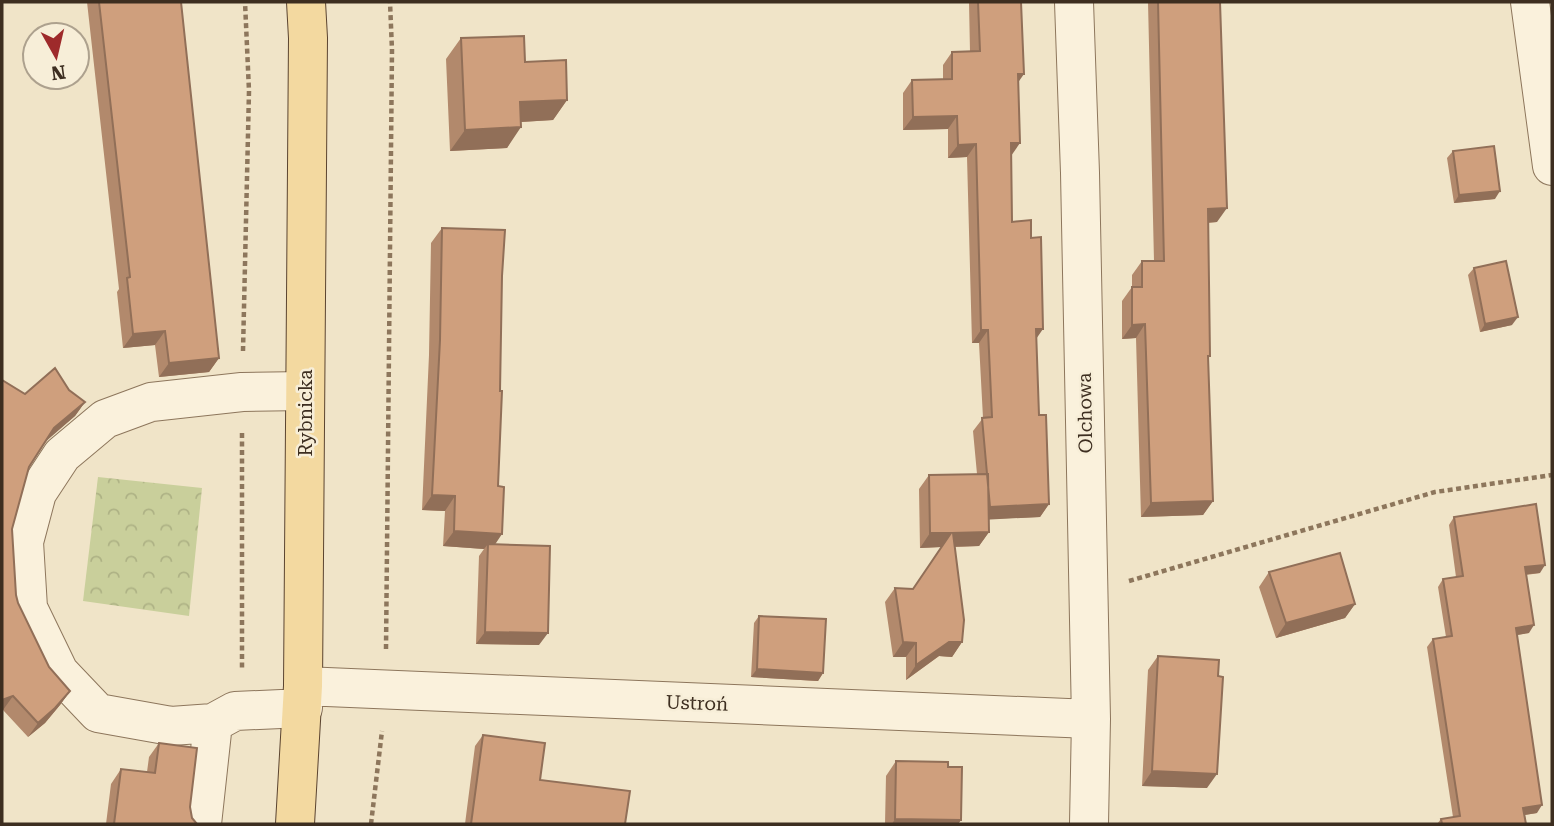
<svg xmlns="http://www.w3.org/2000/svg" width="1554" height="826" viewBox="0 0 1554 826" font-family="'Roboto Serif',serif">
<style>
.forest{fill:url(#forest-crowns)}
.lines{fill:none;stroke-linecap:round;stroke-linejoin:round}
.minor-casing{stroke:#8d765c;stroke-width:40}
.major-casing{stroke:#5b4430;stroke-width:40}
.path{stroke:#8d765c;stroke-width:4.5;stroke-dasharray:5 3.5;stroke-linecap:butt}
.minor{stroke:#faf1dc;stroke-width:38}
.major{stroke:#f3d9a0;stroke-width:38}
.wall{fill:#b2896c}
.shaded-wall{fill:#916f58}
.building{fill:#cf9f7d;stroke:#916f58;stroke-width:2}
.labels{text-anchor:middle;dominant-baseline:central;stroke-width:5;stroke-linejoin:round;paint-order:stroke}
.street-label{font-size:19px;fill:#3d2e20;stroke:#f7eed8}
</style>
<defs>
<pattern id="forest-crowns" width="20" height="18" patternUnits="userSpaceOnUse" patternTransform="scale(1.75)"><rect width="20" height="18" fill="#c9cf9b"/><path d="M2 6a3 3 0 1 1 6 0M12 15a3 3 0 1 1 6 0" fill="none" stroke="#aeb285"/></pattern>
</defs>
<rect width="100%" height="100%" fill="#f0e4c8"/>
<path class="forest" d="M98,477L202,488L189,616L83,601Z"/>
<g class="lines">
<defs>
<path id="minor" d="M1074,2L1080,173L1091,719L1089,824
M1530,2L1552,166
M303,686L1091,719
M303,708L235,711L213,723L171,726L98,713L59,672L28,608L24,542L37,493L62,455L105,419L151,402L242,392L305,391
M202,824L213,723"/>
<path id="major" d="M295,824L303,686L308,38L306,2"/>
</defs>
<use href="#minor" class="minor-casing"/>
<use href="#major" class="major-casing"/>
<path class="path" d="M243,351L249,91L245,2
M242,433V669
M1129,581L1435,492L1552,475
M386,649L392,50L390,2
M371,824L382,731"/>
<use href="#minor" class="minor"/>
<use href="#major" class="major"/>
</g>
<path class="wall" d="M87,2H181L219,358L209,372L159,377L155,345L123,348L117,292L119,289Z
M969,2H1021L1018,82L1011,156L1012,222L1036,339L1039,415L1049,504L1040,517L989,519V532L979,546L955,547L962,642L952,657L939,656L906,680V657H893L885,602L895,588L913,589L941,547L920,548L919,489L929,475L977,474L973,431L983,418L979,343H972L967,157L948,158V129L903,130V93L912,80L943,79V65L952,52H970Z
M1148,2H1220L1217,222L1208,223L1210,356L1208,359L1213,501L1203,515L1141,517L1136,338L1122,339V301L1132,287V275L1142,261H1154Z
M461,38L525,62L567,100L553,120L521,122L507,148L450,151L446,59Z
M1453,151L1495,199L1454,203L1447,158Z
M442,228L502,276L495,545L539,645L476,644L479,556L484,549L443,546L445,511L422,510L429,355L431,243Z
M1474,268L1512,325L1480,332L1468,275Z
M2,380L25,394L69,390L85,402L75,416L45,441L29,467L12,529L16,595L18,603L49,667L70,691L60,705L45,723L28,737L3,710L2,711Z
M1454,517L1540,573L1526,575L1529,633L1517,635L1537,813L1525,815L1526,824H1437L1441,819L1453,817L1427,647L1433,639L1446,637L1438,587L1443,579L1456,577L1449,525Z
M1269,572L1355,604L1345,618L1276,638L1259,587Z
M759,616L823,673L818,681L751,677L754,623Z
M1158,656L1218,676L1207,788L1142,786L1148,670Z
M483,735L540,780L625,824H465L475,746Z
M159,743L190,807L192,818L197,824H106L111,784L121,769L147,772L149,757Z
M896,761L948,767L961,820L958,824H885L886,776Z"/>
<path class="shaded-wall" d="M1018,74H1024L1015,87Z
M567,100L553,120L505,123L520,102Z
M957,116L948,129L903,130L913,117Z
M521,127L507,148L450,151L465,130Z
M1011,143H1020L1011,156Z
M976,144L967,157L948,158L958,145Z
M1500,191L1495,199L1454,203L1459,195Z
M1227,208L1217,222L1199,223L1208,209Z
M1518,317L1512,325L1480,332L1485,324Z
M1145,324L1136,338L1122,339L1132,325Z
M1036,329H1043L1034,342Z
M981,330H988L979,343H972Z
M165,331L155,345L123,348L133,334Z
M219,358L209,372L159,377L169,363Z
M85,402L75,416L44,443L54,428Z
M432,495L455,496L445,511L422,510Z
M1213,501L1203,515L1141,517L1151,503Z
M1049,504L1040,517L981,520L990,507Z
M454,531L502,534L492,549L488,544L484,549L443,546Z
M989,532L979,546L943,547L953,533Z
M930,533H951L941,547L920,548Z
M1545,565L1540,573L1520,575L1525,567Z
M1355,604L1345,618L1276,638L1286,623Z
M1534,625L1529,633L1511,636L1516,628Z
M485,632L548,633L539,645L476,644Z
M903,642L916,643L906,657H893Z
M949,642H962L952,657L939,656L906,680L916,665Z
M757,669L823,673L818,681L751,677Z
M70,691L60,705L45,723L28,737L38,723Z
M13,696L3,710L2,711V700Z
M1152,771L1217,774L1207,788L1142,786Z
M1542,805L1537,813L1518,816L1523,808Z
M895,819L961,820L958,824H892Z"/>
<path class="building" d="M99,2H181L219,358L169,363L165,331L133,334L127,278L130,277Z
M978,2H1021L1024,74H1018L1020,143H1011L1012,222L1031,220V238L1041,237L1043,329H1036L1039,415H1046L1049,504L990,507L982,418L992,417L988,330H981L976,144L958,145L957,116L913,117L912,80L952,79V52L980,51Z
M1158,2H1220L1227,208L1208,209L1210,356H1208L1213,501L1151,503L1145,324L1132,325V287H1142V261H1164Z
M524,36L525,62L566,60L567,100L520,102L521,127L465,130L461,38Z
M1494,146L1500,191L1459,195L1453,151Z
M442,228L505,230L502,276L500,391H502L498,486L504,487L502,534L454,531L455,496L432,495L440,340Z
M1506,261L1518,317L1485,324L1474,268Z
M55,368L69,390L85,402L54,428L29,467L12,529L16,595L18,603L49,667L70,691L55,708L38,723L13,696L2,700V380L25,394Z
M988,474L989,532L953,533L964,620L962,642H949L916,665V643L903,642L895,588L913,589L951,533H930L929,475Z
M1536,504L1545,565L1525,567L1534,625L1516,628L1542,805L1523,808L1526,824H1442L1441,819L1460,816L1433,639L1452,636L1443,579L1463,576L1454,517Z
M488,544L550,546L548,633L485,632Z
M1340,553L1355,604L1286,623L1269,572Z
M759,616L826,619L823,673L757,669Z
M1158,656L1219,660L1218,676L1223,677L1217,774L1152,771Z
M483,735L545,743L540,780L630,791L625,824H471Z
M159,743L197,748L190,807L192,818L197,824H114L121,769L155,773Z
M896,761L948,762V767H962L961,820L895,819Z"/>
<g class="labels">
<g class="street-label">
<text transform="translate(305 413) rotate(-90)">Rybnicka</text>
<text transform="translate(1085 413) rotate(-91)">Olchowa</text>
<text transform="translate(697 703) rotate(2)">Ustroń</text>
</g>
</g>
<rect width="1554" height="826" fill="none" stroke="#3d2e20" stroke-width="7"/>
<g transform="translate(56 56) rotate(172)"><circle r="33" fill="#f7eed8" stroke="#ada18e" stroke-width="2"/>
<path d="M0-5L12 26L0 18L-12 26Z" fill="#9e2a2b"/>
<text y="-10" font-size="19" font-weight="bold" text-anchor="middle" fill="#3d2e20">N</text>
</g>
</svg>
